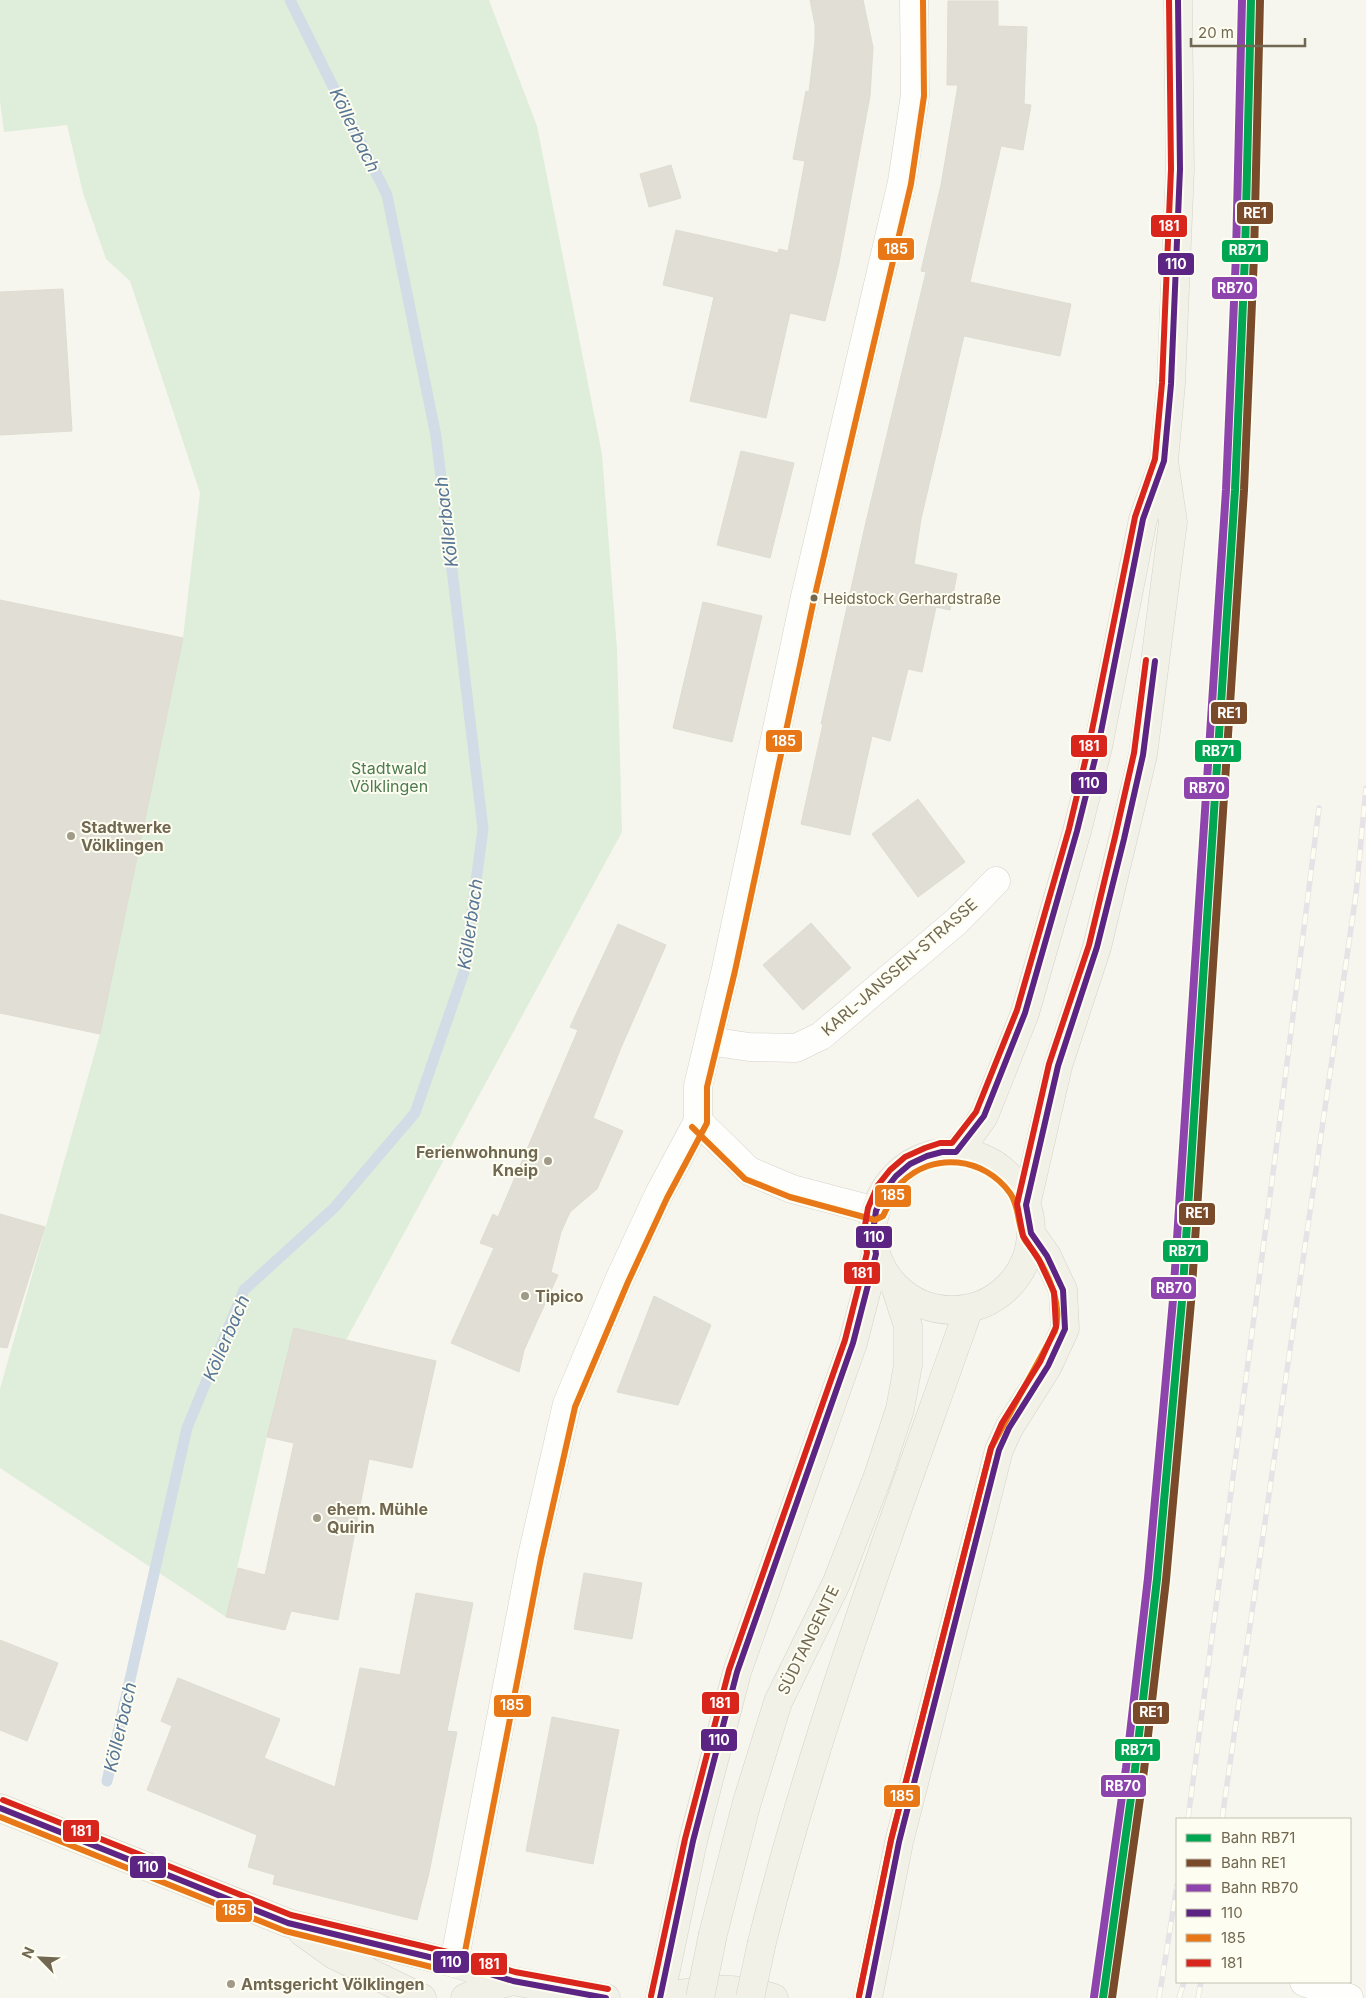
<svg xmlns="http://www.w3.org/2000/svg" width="1366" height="1998" viewBox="0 0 1366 1998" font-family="Inter,sans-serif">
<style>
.green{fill:#dfeeda}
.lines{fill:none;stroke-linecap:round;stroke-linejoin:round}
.stream{stroke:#d1dce6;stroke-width:11}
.building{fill:#e1dfd5;stroke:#dfdcd1}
.minor-casing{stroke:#d4d3cb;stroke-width:29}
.major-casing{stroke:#d5d2c9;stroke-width:29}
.minor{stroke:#fefefc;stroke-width:28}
.major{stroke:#f1f1e8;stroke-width:28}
.rail-casing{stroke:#e6e3e6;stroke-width:5.5}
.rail{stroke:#fdfdf1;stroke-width:4;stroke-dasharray:11;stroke-linecap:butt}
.major-bridge-casing{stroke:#d5d2c9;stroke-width:29;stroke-linecap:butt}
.major-bridge{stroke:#f1f1e8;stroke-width:28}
.bus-1-casing{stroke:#fdfdf1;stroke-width:10}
.bus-2-casing{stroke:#fdfdf1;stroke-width:10}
.bus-3-casing{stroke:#fdfdf1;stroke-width:10}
.bus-1{stroke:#5c2483;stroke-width:6}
.bus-2{stroke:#e87817;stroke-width:6}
.bus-3{stroke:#d9261c;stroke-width:6}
.rail-1-casing{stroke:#fdfdf1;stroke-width:11}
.rail-2-casing{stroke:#fdfdf1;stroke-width:11}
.rail-3-casing{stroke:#fdfdf1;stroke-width:11}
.rail-1{stroke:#00a651;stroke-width:8}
.rail-2{stroke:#7a4b2a;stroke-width:8}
.rail-3{stroke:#8e44ad;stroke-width:8}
.bus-dot{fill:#726851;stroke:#fdfdf1;stroke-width:2}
.poi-dot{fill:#a09a88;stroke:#fdfdf1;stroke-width:2}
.labels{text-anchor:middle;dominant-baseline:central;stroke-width:4;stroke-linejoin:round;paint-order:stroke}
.bus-label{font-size:15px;fill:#726851;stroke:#fdfdf1;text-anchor:start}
.park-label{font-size:16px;fill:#4d7c50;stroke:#fdfdf1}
.poi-label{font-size:16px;font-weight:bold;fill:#726851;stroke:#fdfdf1;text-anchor:start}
.street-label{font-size:16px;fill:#726851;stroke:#fdfdf1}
.water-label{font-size:18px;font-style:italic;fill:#577696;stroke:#fdfdf1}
.line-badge{stroke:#fdfdf1;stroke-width:2}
.badge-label{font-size:14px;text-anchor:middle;font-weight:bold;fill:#fff}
</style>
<rect width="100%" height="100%" fill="#f6f6ee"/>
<path class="green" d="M0,0H489L537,126L602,454L617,649L622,832L346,1340L294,1328L267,1437L226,1617L0,1468V1389L100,1034L183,638L200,493L130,281L106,259L83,193L67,125L4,132L0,101Z"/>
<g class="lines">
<path class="stream" d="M107,1781L187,1428L244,1290L334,1208L415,1113L464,972L483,829L436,436L387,195L290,0"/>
</g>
<path class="building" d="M810,0H863L873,47L870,96L839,263L825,321L790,313L766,418L690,401L714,297L663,285L676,230L778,253L779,249L788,251L805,161L793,159L806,91L809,92L815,42V25Z
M948,1H998V26L1027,27L1024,104L1031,105L1023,150L1001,146L970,282L1071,304L1060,356L964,336L921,519L914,564L957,574L950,610L936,607L922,672L908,669L890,741L872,736L850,835L801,824L823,724H821L865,526L926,272L921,271L941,185L958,85H947Z
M671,165L681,198L649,207L640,174Z
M63,289L72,431L0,435V292Z
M741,451L794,463L770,558L717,545Z
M0,600L183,638L100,1034L0,1013Z
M703,602L762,616L732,742L673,728Z
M918,799L965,862L918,897L872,834Z
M811,923L851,968L803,1010L763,965Z
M618,924L666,945L620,1050L593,1118L623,1131L597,1189L570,1212L561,1232L551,1272L558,1275L524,1350L519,1372L451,1343L494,1248L480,1243L493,1214L498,1217L578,1030L570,1027Z
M0,1214L45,1227L7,1348L0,1347Z
M654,1296L711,1325L678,1405L617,1392Z
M294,1328L436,1361L412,1468L369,1459L338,1620L291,1611L285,1630L226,1617L238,1568L265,1575L294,1443L267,1437Z
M584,1573L642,1583L632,1639L574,1629Z
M416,1593L473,1603L447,1731L457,1732L429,1873L417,1920L273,1884L275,1875L248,1867L257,1835L147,1790L172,1726L161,1721L178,1678L280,1719L264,1758L335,1787L360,1668L400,1675Z
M0,1640L58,1663L27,1741L0,1730Z
M552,1717L619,1730L593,1864L526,1851Z"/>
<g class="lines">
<defs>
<path id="minor" d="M709,1041L749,1047L796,1048L821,1036L957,921L996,881
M698,1121L749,1171L792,1189L876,1211
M454,1963L532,1556L567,1404L620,1278L659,1194L698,1121V1086L726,969L805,597L902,182L915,95L914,0
M1304,1982L1349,1998"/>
<path id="major" d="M956,1152L969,1137L984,1116L1025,1013L1077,831L1098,747L1143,519L1163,464
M873 1231a79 79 0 1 1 158 0a79 79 0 1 1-158 0Z
M1026,1205L1058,1066L1097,947L1143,755L1173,522L1164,461L1171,384L1180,169L1178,0
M0,1808L288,1923L454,1963L513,1981L606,1998
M302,1932L334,1955L422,1998
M713,1934L747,1802L778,1702L837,1582L878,1476L900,1409L908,1365V1326L895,1286
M762,1942C816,1726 895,1518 969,1308
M465,1998L483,1989L513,1981
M660,1998L693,1841L737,1672L853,1343L876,1254
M663,1998C700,1988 737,1986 774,1998
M868,1998L899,1842L999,1450L1009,1428L1048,1366L1065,1329L1063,1290L1047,1256L1031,1233"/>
</defs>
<use href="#minor" class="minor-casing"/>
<use href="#major" class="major-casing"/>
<use href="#minor" class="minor"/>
<use href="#major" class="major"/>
<defs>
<path id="rail" d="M1188,1819L1278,1135L1319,808
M1222,1819L1356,894L1366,788
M1159,1998L1177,1886
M1179,1998L1184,1982
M1198,1998L1201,1982"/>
</defs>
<use href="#rail" class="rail-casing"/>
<use href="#rail" class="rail"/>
<defs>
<path id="major-bridge" d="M700,1998L713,1934
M750,1998L762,1942"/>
</defs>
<use href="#major-bridge" class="major-bridge-casing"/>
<use href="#major-bridge" class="major-bridge"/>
<defs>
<path id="bus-1" d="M0,1808L288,1923L454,1963L513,1981L606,1998
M660,1998L693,1841L737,1672L853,1343L876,1254L873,1231L876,1211L885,1190L896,1176L910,1164L927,1156L942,1152H956L984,1116L1025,1013L1077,831L1098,747L1143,519L1164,461L1171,384L1180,169L1178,0
M868,1998L899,1842L999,1450L1009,1428L1048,1366L1065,1329L1063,1290L1047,1256L1031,1233L1026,1205L1058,1066L1097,947L1124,839L1143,755L1155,661"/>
<path id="bus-2" d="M692,1127L745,1179L790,1197L875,1220L883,1216C889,1205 892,1193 901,1183C933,1151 984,1157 1010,1193C1020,1207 1017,1225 1025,1240C1028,1245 1033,1250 1036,1255C1049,1275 1063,1307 1055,1331L991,1448L891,1840L859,1996
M0,1817L285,1931L452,1972L457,1971L462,1967L541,1558L575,1407L628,1282L667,1198L707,1123V1087L735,971L814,599L911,184L924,96L923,0"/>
<path id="bus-3" d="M3,1800L291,1915L456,1954L515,1972L608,1989
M651,1996L685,1839L729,1670L845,1340L867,1253L864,1231L868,1208L878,1185L890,1170L905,1157L925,1148L940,1143H952L976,1112L1017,1010L1069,829L1089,745L1135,517L1155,459L1162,383L1171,169L1169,0
M859,1996L891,1840L991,1448L1002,1423L1040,1362L1056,1327L1054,1292L1039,1260L1023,1236L1017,1204L1049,1064L1089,945L1115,837L1134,753L1146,660"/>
</defs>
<use href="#bus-1" class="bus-1-casing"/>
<use href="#bus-2" class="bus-2-casing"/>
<use href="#bus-3" class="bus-3-casing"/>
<use href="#bus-1" class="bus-1"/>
<use href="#bus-2" class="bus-2"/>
<use href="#bus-3" class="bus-3"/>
<defs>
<path id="rail-1" d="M1103,1998L1135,1769L1157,1579L1182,1301L1235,490L1245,255L1251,0"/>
<path id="rail-2" d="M1112,1998L1144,1770L1166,1580L1191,1302L1244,490L1254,255L1260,0"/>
<path id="rail-3" d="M1094,1997L1126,1768L1148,1578L1173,1300L1226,490L1236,255L1242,0"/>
</defs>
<use href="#rail-1" class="rail-1-casing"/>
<use href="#rail-2" class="rail-2-casing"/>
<use href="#rail-3" class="rail-3-casing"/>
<use href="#rail-1" class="rail-1"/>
<use href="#rail-2" class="rail-2"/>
<use href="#rail-3" class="rail-3"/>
</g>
<circle class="bus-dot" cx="814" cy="598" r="4.5"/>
<g class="poi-dot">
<circle cx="71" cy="836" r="5"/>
<circle cx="548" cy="1161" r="5"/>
<circle cx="525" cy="1296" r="5"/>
<circle cx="317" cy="1518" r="5"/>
<circle cx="231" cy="1984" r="5"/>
</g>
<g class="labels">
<g class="bus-label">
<text x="823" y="598">Heidstock Gerhardstraße</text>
</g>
<g class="park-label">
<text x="389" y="768">Stadtwald<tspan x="389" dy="18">Völklingen</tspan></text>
</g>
<g class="poi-label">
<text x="81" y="827">Stadtwerke<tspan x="81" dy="18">Völklingen</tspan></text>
<text x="538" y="1152" text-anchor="end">Ferienwohnung<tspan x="538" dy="18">Kneip</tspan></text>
<text x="535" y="1296">Tipico</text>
<text x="327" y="1509">ehem. Mühle<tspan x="327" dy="18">Quirin</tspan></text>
<text x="241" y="1984">Amtsgericht Völklingen</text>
</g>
<g class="street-label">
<text transform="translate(899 967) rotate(-41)">KARL-JANSSEN-STRASSE</text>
<text transform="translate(808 1640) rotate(-64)">SÜDTANGENTE</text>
</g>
<g class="water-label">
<text transform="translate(355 130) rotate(64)">Köllerbach</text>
<text transform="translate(446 522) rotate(-97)">Köllerbach</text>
<text transform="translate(470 924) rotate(-82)">Köllerbach</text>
<text transform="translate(226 1338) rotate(-67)">Köllerbach</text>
<text transform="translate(120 1727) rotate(-77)">Köllerbach</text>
</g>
</g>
<g class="line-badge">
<rect x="1236" y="201" width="38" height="24" rx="5" fill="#7a4b2a"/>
<rect x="1150" y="214" width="38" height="24" rx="5" fill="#d9261c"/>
<rect x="877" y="237" width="38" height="24" rx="5" fill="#e87817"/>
<rect x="1221" y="239" width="48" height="24" rx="5" fill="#00a651"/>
<rect x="1157" y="252" width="38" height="24" rx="5" fill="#5c2483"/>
<rect x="1211" y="276" width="47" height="24" rx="5" fill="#8e44ad"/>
<rect x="1210" y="701" width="38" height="24" rx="5" fill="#7a4b2a"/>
<rect x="765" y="729" width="38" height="24" rx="5" fill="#e87817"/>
<rect x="1070" y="734" width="38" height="24" rx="5" fill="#d9261c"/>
<rect x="1194" y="739" width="48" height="24" rx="5" fill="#00a651"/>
<rect x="1070" y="771" width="38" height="24" rx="5" fill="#5c2483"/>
<rect x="1183" y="776" width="47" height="24" rx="5" fill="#8e44ad"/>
<rect x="874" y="1184" width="38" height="24" rx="5" fill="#e87817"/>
<rect x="1178" y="1202" width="38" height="24" rx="5" fill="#7a4b2a"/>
<rect x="855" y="1225" width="38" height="24" rx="5" fill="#5c2483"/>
<rect x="1162" y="1239" width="47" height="24" rx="5" fill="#00a651"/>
<rect x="843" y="1261" width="38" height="24" rx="5" fill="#d9261c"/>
<rect x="1150" y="1276" width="47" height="24" rx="5" fill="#8e44ad"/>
<rect x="701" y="1691" width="39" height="24" rx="5" fill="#d9261c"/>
<rect x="493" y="1694" width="39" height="24" rx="5" fill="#e87817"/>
<rect x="1132" y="1701" width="38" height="24" rx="5" fill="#7a4b2a"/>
<rect x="700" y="1728" width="38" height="24" rx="5" fill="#5c2483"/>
<rect x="1114" y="1738" width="47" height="24" rx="5" fill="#00a651"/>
<rect x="1100" y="1774" width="47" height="24" rx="5" fill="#8e44ad"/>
<rect x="883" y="1784" width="38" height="24" rx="5" fill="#e87817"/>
<rect x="62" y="1819" width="38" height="24" rx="5" fill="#d9261c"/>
<rect x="129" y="1855" width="38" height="24" rx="5" fill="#5c2483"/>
<rect x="215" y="1899" width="38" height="24" rx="5" fill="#e87817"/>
<rect x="432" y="1950" width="38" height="24" rx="5" fill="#5c2483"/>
<rect x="470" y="1952" width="38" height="24" rx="5" fill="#d9261c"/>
</g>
<g class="badge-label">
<text x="1255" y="218">RE1</text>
<text x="1169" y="231">181</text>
<text x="896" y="254">185</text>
<text x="1245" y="255">RB71</text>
<text x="1176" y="269">110</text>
<text x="1235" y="293">RB70</text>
<text x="1229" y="718">RE1</text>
<text x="784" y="746">185</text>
<text x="1089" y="751">181</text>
<text x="1218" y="756">RB71</text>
<text x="1089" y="788">110</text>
<text x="1207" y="793">RB70</text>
<text x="893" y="1200">185</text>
<text x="1197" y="1218">RE1</text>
<text x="874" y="1242">110</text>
<text x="1185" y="1256">RB71</text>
<text x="862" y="1278">181</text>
<text x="1174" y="1293">RB70</text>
<text x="720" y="1708">181</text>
<text x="512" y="1710">185</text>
<text x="1151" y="1717">RE1</text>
<text x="719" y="1745">110</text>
<text x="1137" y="1755">RB71</text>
<text x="1123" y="1791">RB70</text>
<text x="902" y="1801">185</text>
<text x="81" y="1836">181</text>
<text x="148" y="1872">110</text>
<text x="234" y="1915">185</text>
<text x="451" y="1967">110</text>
<text x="489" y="1969">181</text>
</g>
<rect x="1176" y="1818" width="175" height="165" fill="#fdfdf1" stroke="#c5c1b1"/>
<rect x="1186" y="1834" width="25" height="8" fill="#00a651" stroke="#c5c1b1"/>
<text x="1221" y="1843" font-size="15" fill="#726851">Bahn RB71</text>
<rect x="1186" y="1859" width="25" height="8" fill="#7a4b2a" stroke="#c5c1b1"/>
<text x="1221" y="1868" font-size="15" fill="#726851">Bahn RE1</text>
<rect x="1186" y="1884" width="25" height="8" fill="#8e44ad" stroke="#c5c1b1"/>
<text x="1221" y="1893" font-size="15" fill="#726851">Bahn RB70</text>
<rect x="1186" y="1909" width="25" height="8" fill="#5c2483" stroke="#c5c1b1"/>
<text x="1221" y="1918" font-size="15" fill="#726851">110</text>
<rect x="1186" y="1934" width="25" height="8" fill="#e87817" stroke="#c5c1b1"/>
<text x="1221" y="1943" font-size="15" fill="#726851">185</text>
<rect x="1186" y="1959" width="25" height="8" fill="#d9261c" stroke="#c5c1b1"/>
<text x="1221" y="1968" font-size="15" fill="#726851">181</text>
<g transform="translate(40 1958) rotate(294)" stroke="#fdfdf1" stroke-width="4" paint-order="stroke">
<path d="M0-4L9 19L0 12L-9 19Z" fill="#726851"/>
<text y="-8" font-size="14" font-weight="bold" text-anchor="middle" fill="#726851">N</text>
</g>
<path d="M1191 38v8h114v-8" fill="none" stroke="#726851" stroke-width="2.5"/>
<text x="1198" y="38" font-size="15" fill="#726851" stroke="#fdfdf1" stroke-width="4" paint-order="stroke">20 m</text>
</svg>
